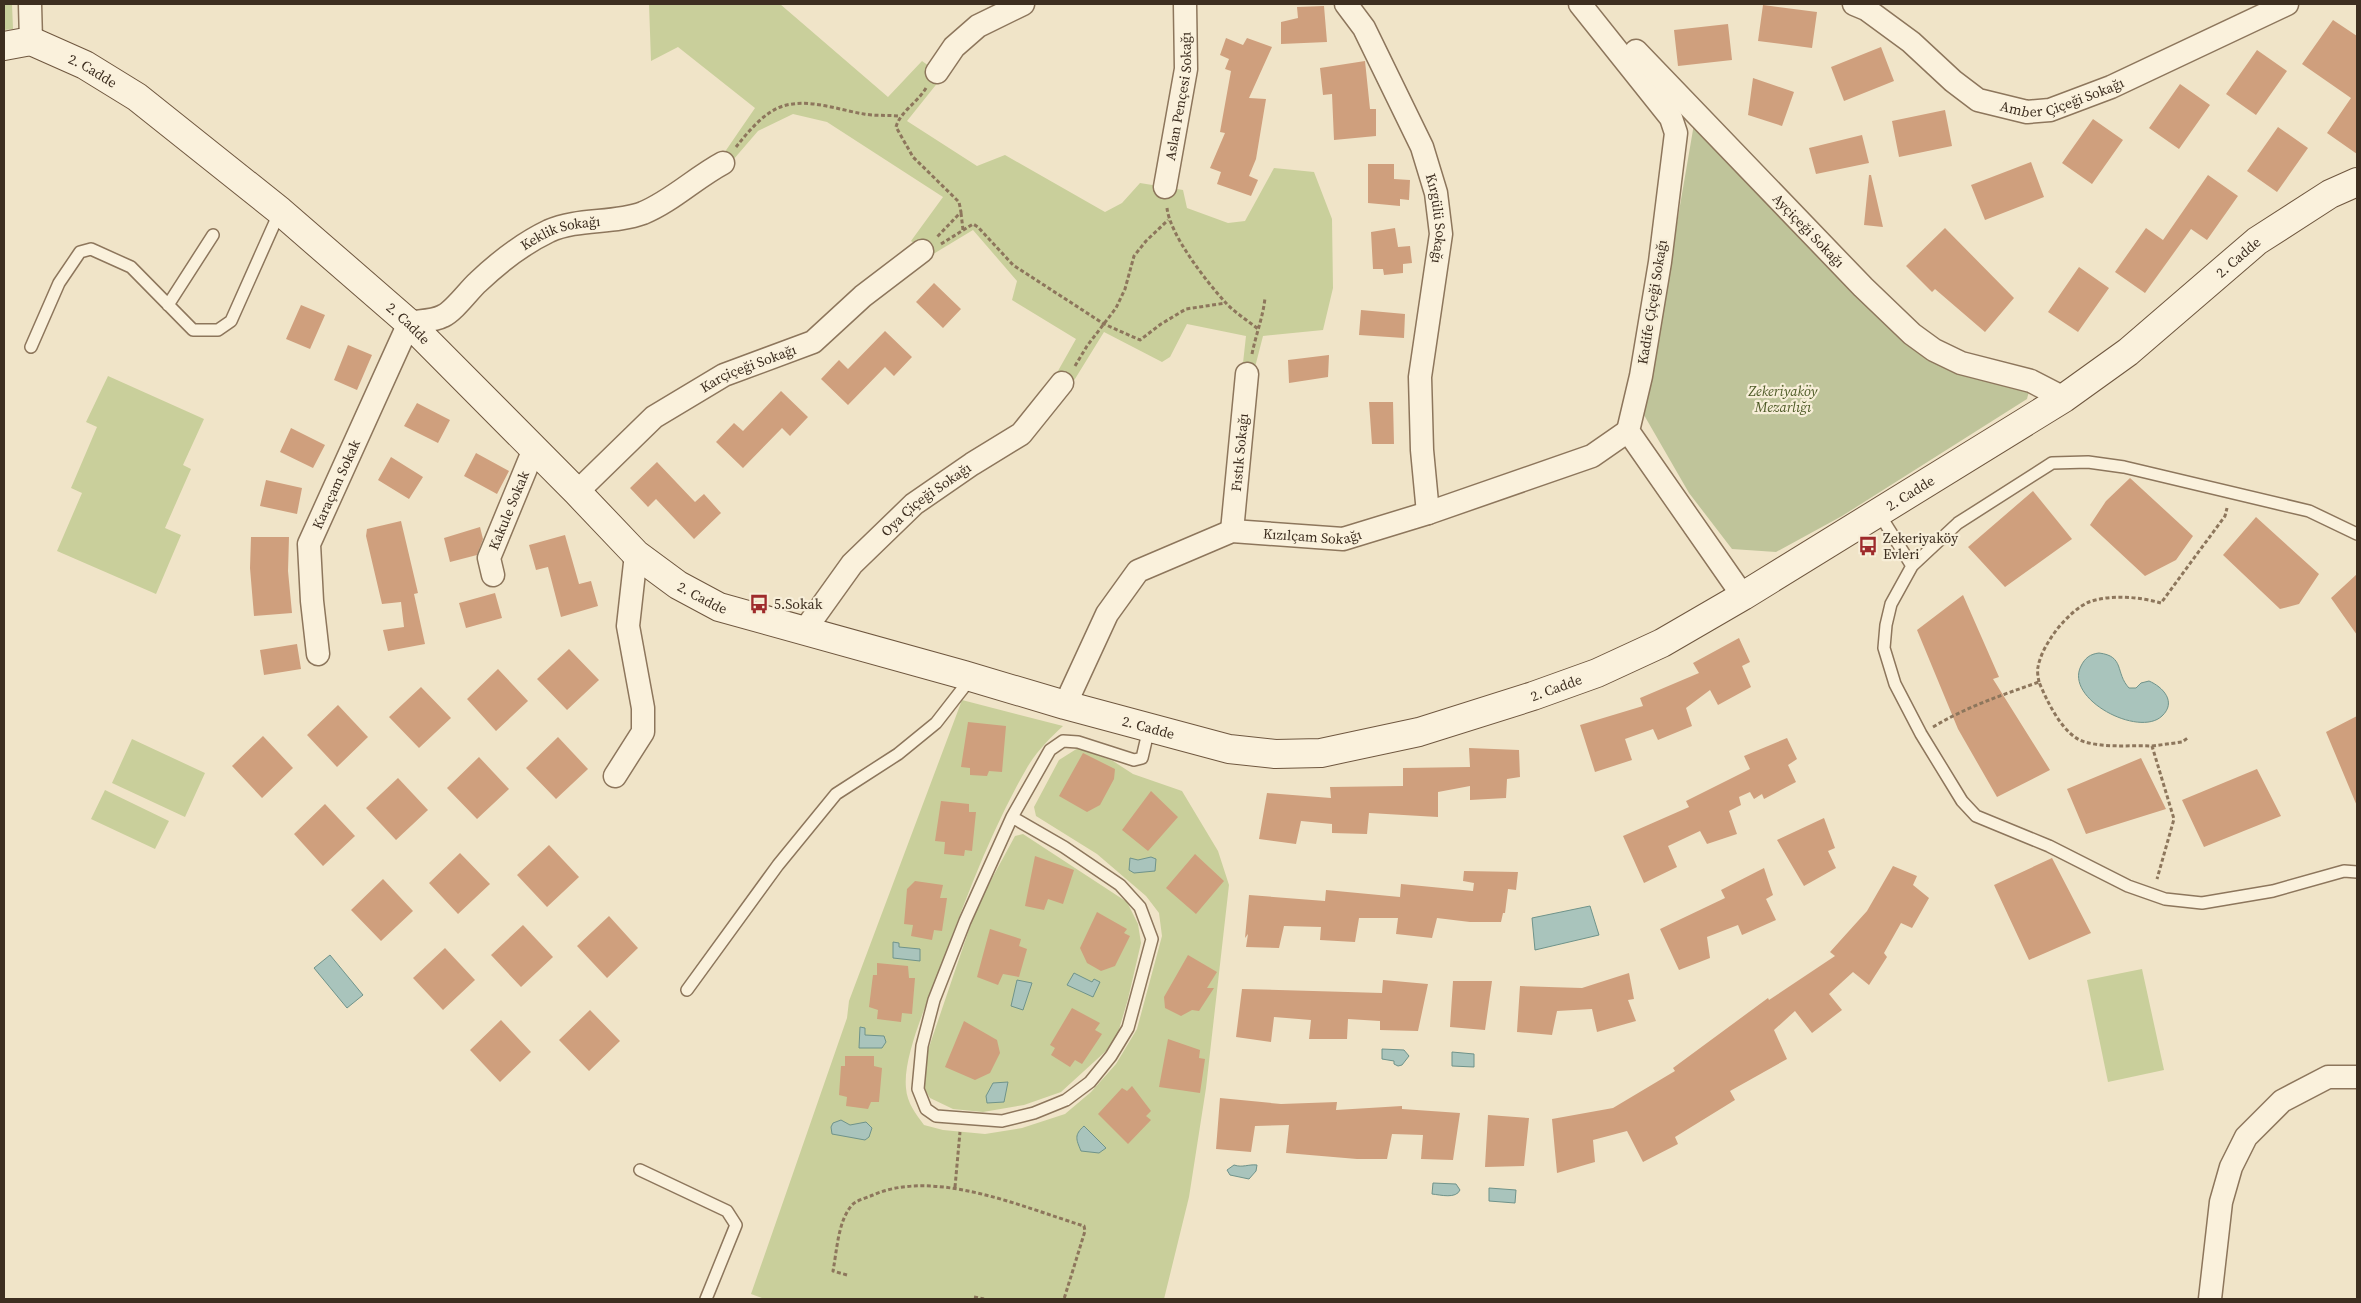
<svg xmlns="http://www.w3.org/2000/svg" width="2361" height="1303" viewBox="0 0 2361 1303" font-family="'Source Serif 4',serif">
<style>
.green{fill:#c9cf9b}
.cemetery{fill:#bfc49a}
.water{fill:#a9c4bc;stroke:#6f938a}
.building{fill:#cf9f7d}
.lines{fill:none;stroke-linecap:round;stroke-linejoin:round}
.lane-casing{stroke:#8d765c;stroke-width:14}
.street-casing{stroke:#8d765c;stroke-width:25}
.secondary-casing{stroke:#6f573f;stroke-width:30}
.path{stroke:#8d765c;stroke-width:3;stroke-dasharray:4 2.5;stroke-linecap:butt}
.lane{stroke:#faf1dc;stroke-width:11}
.street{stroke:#faf1dc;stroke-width:22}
.secondary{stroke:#faf1dc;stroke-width:28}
.labels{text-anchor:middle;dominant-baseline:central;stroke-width:4.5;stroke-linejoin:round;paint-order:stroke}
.street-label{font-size:14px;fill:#3d2e20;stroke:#f7eed8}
.park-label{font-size:14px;font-style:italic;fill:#4d5a26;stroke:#f7eed8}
.poi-label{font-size:14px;fill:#3d2e20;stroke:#f7eed8;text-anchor:start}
</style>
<rect width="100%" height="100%" fill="#f0e4c8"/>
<path class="green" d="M4,4H12L13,29L4,30Z
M649,4H780L888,97L922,61L943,76L907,121L977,166L1005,155L1105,212L1122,203L1140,183L1183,190L1187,208L1228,223L1245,221L1274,168L1314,172L1332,219L1333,288L1323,330L1263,336L1253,375L1242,372L1246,336L1187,324L1170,357L1162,362L1104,332L1070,387L1054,378L1076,339L1012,300L1017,281L973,230L930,256L911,241L943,197L827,122L793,114L758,131L727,167L720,159L755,108L678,47L651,61Z
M108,376L204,419L183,465L191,469L165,528L181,535L156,594L57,551L82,493L71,488L97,427L86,422Z
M962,700L1063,726C1050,738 1038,750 1028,766C989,833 962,909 935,982C924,1010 903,1059 906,1088C907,1103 916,1114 924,1125L943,1130L985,1134L1022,1128L1065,1114L1091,1092L1116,1064L1137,1029L1162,936L1159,913L1146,896L1097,854L1036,816L1034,807L1059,760L1078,748L1113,761L1133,774L1182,791L1218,851L1229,885L1206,1088L1189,1197L1164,1299H765L751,1294L847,1018L849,1001Z
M132,739L205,773L185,817L112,783Z
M105,790L169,821L155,849L91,819Z
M1023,834L1127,902L1138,924L1141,943L1128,999L1118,1033L1106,1051L1061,1092L1024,1105L983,1112L953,1109L930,1098L925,1090L924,1062L977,906L1015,836Z
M2142,969L2164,1070L2108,1082L2087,980Z"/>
<path class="cemetery" d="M1694,124L1832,267L1923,357L1979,376L2030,387L2027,399L1842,516L1776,552L1732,549L1689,493L1644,415Z"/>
<path class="water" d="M2099,653C2125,656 2115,673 2129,688H2136L2141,683L2149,681C2163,687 2177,702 2162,716C2139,738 2064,699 2081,666C2085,658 2090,654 2099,653Z
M1151,857L1156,859L1155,871L1134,873L1129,870L1130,858L1138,860Z
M1590,906L1599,935L1535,950L1532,918Z
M893,942L899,943V947L920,949V961L893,958Z
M330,955L363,995L347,1008L314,968Z
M1074,973L1092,982L1094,979L1100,982L1093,997L1067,985Z
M1017,980L1032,983L1023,1010L1011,1006Z
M860,1027L865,1028V1035L884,1036L886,1042L882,1048H859Z
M1382,1049L1404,1050L1409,1056L1402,1065L1398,1066L1394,1064V1061L1382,1059Z
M1452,1052L1474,1054V1067L1452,1066Z
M1008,1082L1004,1102L987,1103L986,1096L993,1083Z
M841,1120L850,1125L866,1122L872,1128L869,1137L865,1140L832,1134L831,1127L833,1123Z
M1084,1126L1106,1148L1099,1153L1081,1151C1076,1139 1074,1135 1084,1126Z
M1234,1165C1243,1168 1248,1164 1257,1165L1256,1171L1249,1179L1230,1175L1227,1170Z
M1433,1183L1456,1184L1460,1190C1456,1199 1441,1195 1432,1194Z
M1489,1188L1516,1190L1515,1203L1489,1201Z"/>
<path class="building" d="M1763,5L1817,12L1812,48L1758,41Z
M1324,6L1327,42L1281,44V22L1298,18L1297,7Z
M2333,20L2357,36V154L2327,133L2351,98L2302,64Z
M1728,24L1732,60L1678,66L1674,30Z
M1226,38L1243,45L1247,38L1272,47L1249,98L1266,99L1256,159L1249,176L1258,180L1251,196L1217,184L1221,172L1210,168L1225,133L1220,132L1231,71L1225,69L1229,59L1220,55Z
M1881,47L1894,81L1844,101L1831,67Z
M2257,50L2287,71L2256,115L2226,94Z
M1365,61L1370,109H1376V136L1334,140L1332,94L1323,95L1320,68Z
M1753,78L1794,92L1782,126L1748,115Z
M2180,84L2210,105L2179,149L2149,128Z
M1945,110L1952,146L1899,157L1892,121Z
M2093,119L2123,140L2092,184L2062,163Z
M2278,127L2308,148L2277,192L2247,171Z
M1862,135L1869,163L1816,174L1809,148Z
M2031,162L2044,197L1985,220L1971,185Z
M1368,164H1394V179L1410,180L1409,200L1400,199V206L1368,203Z
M1869,175H1871L1883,227L1864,225Z
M2208,175L2238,196L2207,240L2191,229L2145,293L2115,272L2146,228L2163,240Z
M1395,228L1398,247L1410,246L1412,263L1403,264V273L1384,275L1383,269H1373L1371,232Z
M1945,228L2014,298L1985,332L1935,289L1932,292L1906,266Z
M2079,267L2109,288L2078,332L2048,312Z
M934,283L961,309L943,328L916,302Z
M301,305L325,315L310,349L286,339Z
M1361,310L1405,314L1404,338L1359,335Z
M885,331L912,357L894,376L885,367L848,405L821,379L839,360L848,369Z
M348,345L372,355L357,390L334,380Z
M1329,355L1328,377L1289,383L1288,360Z
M781,391L808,417L790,436L782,428L743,468L716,442L734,423L743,431Z
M1369,402H1393L1394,444H1372Z
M417,403L450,420L438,443L404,426Z
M291,428L325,445L313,468L280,452Z
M476,453L509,471L497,494L464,476Z
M391,457L423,477L409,499L378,480Z
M657,462L695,502L704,494L721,513L694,539L656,499L648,507L630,488Z
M2130,478L2193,536L2176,560L2145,576L2090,525L2106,501Z
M266,480L302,488L297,514L260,506Z
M2033,491L2072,539L2005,587L1968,547Z
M2256,517L2319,574L2299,604L2280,609L2223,555Z
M401,521L418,593L414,594L425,644L388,651L383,630L404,627L401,602L382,604L366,536L367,529Z
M480,527L483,539L477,555L450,562L444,538Z
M565,535L579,584L591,581L598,606L561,617L548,567L536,570L529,545Z
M251,537H289L288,571L292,613L254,616L250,568Z
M2357,574V635L2331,598Z
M495,593L502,618L466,628L459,603Z
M1963,595L1999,677L1993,679L2050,770L1997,797L1958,729L1917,630Z
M1739,638L1750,662L1742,666L1751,687L1718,705L1710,690L1686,708L1692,726L1658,740L1653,729L1625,739L1632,760L1595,772L1580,725L1643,706L1640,698L1699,673L1693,663Z
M297,644L301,669L264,675L260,650Z
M569,649L599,680L567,710L537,679Z
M498,669L528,701L496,731L467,699Z
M421,687L451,718L419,748L389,717Z
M338,705L368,737L337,767L307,735Z
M2357,716V806L2326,732Z
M968,722L1006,726L1002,772L989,771L987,776L970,775V768L961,767Z
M263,736L293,768L262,798L232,766Z
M558,737L588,769L556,799L526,768Z
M1787,738L1797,759L1788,765L1796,782L1764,799L1762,794L1754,799L1750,792L1739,797L1741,805L1729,811L1737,834L1707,844L1700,831L1668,846L1677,867L1644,883L1623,836L1689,807L1686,801L1750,769L1744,756Z
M1469,748L1519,750L1520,777L1507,779L1506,798L1470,800V786L1438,792V817L1369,813L1367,834L1332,833V824L1301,821L1296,844L1259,839L1267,793L1331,798L1330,787L1403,786V768L1470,767Z
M1083,753L1115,769L1114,779L1100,805L1087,812L1059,796Z
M479,757L509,789L477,819L447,788Z
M2141,758L2166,809L2086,834L2067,789Z
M2257,769L2281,816L2204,847L2182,800Z
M398,778L428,810L396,840L366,808Z
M1151,791L1178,817L1148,851L1122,830Z
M941,801L969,804V812H976L972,851L965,850L964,856L944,854L945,842L935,841Z
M325,804L355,836L323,866L294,834Z
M1824,818L1835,848L1828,851L1836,868L1804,886L1777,840Z
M549,845L579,877L547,907L517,875Z
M460,853L490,884L458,914L429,883Z
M1195,854L1224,881L1196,914L1166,888Z
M1035,856L1074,870L1063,904L1048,899L1044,910L1025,906Z
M2052,858L2091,933L2029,960L1994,885Z
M1893,866L1917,876L1913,885L1929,898L1912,928L1901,923L1884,953L1887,957L1869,985L1853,972L1829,994L1842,1010L1812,1033L1795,1011L1774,1030L1787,1059L1730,1091L1735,1100L1675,1137L1678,1144L1643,1162L1627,1131L1593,1140L1595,1162L1557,1173L1552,1119L1613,1108L1675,1071L1673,1068L1768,998L1769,1000L1835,956L1830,952L1867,911Z
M1764,868L1773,895L1766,899L1776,920L1742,935L1738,925L1707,937L1710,958L1679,970L1660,929L1725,898L1721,890Z
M1464,871L1518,872L1516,890L1508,889L1505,913H1503L1501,922H1470L1437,918L1432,938L1396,934L1398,918H1359L1355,942L1320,940L1321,927L1284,926L1279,948L1246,947L1248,934L1245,938L1249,895L1325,901L1326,890L1400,897L1401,884L1473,891L1474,883L1463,881Z
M383,879L413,911L381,941L351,910Z
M915,881L943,885L940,898H947L942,931L934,930L932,940L911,936L913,925L904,924L907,889Z
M1097,912L1127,929L1124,933L1130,936L1115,966L1101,971L1087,963L1080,948Z
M609,916L638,948L607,978L577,946Z
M523,925L553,957L521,987L491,955Z
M990,929L1021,939L1019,946L1027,949L1019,977L1003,974L998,985L977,977Z
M445,948L475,980L443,1010L413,978Z
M1188,955L1217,972L1207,988H1214L1199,1011L1192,1010L1181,1016L1165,1008L1164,997Z
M877,963L908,966L909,978H915L912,1014L902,1013L901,1022L877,1019L878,1010L869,1007L873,975H877Z
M1629,973L1634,999L1628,1000L1636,1021L1597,1032L1592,1009L1557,1011L1552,1035L1517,1032L1520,986L1582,988Z
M1383,980L1428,984L1418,1031L1380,1030V1021L1348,1019L1347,1039H1309L1311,1020L1274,1017L1271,1042L1236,1037L1242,989L1382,993Z
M1453,981H1492L1485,1030L1450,1027Z
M1072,1008L1100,1023L1095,1030L1102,1034L1082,1064L1075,1060L1070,1067L1051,1055L1055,1048L1050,1045Z
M590,1010L620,1041L589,1071L559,1040Z
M501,1020L531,1052L500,1082L470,1050Z
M964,1021L997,1040L1000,1053L990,1073L975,1080L945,1067Z
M1168,1039L1200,1050L1199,1058L1205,1059L1200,1093L1159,1087Z
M845,1056H874V1066L882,1068L879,1102H871L868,1109L846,1106L847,1097L839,1095L841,1066H845Z
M1132,1086L1151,1111L1146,1116L1151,1120L1128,1144L1098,1114L1122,1088L1127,1091Z
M1220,1098L1281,1104L1337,1102L1336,1110L1402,1106V1109L1460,1113L1453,1160L1421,1159L1423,1135L1392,1134L1387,1159H1357L1286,1153L1289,1125L1255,1126L1251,1152L1216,1149Z
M1488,1115L1529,1118L1524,1166L1485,1167Z"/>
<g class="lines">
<defs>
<path id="lane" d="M168,305L213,235
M31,347L59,283L80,252L91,249L131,267L193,330H218L231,321L280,211
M1878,512L1912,566
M2357,534L2309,511L2124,467L2088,462L2052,463L1958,523L1912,566L1891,604L1886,625L1884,648L1895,684L1921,734L1962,801L1976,816L2049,846L2128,886L2165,899L2202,903L2273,891L2344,871L2357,872
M1012,817L1064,847L1120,885L1140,907L1152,939L1128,1028L1111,1056L1090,1082L1066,1100L1034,1113L1002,1121L936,1116L926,1109L918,1089L922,1046L934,1000L965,921L1012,817L1050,750L1063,741L1078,742L1134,760L1142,758L1149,728
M687,990L778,865L836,794L898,754L936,723L971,678
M640,1170L727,1211L736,1225L706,1299"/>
<g id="street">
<path d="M30,4L31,41"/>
<path id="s1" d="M1346,4L1364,28L1422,147L1436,193L1441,234L1420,377L1422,450L1428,513"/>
<path d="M1580,4L1671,118L1676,133L1660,262L1641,376L1628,431L1743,596"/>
<path id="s2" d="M1854,4L1866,9L1911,42L1953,81L1978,100L2027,112L2050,110L2111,87L2287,4"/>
<path id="s3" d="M1636,51L1863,287L1912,334L1934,350L1961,363L2031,381L2064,398"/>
<path d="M937,72L954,47L978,26L1023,4"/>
<path id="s4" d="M1165,187L1186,69L1185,4"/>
<path id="s5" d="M577,492L654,417L724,375L813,342L863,296L922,251"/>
<path id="s6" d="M1232,531L1247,374"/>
<path id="s7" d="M493,575L489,558L534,449"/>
<path id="s8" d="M804,631L852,564L914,504L972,464L1021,434L1062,383"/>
<path id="s9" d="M318,654L312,601L309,544L409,323C419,321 434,321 443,316C454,311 469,290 478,282C499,262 524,243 549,231C578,218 613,224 643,213C672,201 695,178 723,163"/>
<path id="s10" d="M1065,705L1107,614L1138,571L1232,531L1343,539L1428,513L1592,456L1628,431"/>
<path d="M615,776L643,732V708L628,626L636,554"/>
<path d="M2210,1299L2221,1202L2231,1167L2246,1137L2282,1101L2328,1077H2357"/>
</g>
<g id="secondary">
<path id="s11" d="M4,46L31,41L85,65L137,97L280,211L409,323L577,492L636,554L678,585L719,607L964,675L1065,705L1229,749L1275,754L1321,753L1419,732L1533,696L1597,673L1662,643L1743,596L2064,398L2128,352L2257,241L2330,194L2357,182"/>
</g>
</defs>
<use href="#lane" class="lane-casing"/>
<use href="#street" class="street-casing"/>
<use href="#secondary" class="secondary-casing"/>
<path class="path" d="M926,88C917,103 900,112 896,127L913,157L959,202L961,212L936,238
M736,147C748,132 764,112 783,106C809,98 839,110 864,114C875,116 887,115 899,116
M1167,208C1170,235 1206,281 1225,302C1234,312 1247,320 1258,329
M961,213L963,230
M941,244L973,224L978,227L1013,265L1104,324L1140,340L1161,324L1186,309L1226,303
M1252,354C1256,334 1263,317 1265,298
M1075,366L1087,346L1116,308L1125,289L1134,256L1146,241L1168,220
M2039,682C2038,677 2037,671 2038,667C2042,644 2068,611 2089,602C2111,594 2140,597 2161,603L2225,516L2227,508
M1933,727C1966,707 2002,695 2039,682C2047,701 2063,736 2085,742C2106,748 2131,745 2152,746L2174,819L2157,879
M2152,746L2182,742L2189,737
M955,1187L960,1132
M847,1275L833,1271C837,1250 838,1221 852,1205C857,1200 866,1198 873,1195C935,1168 1022,1207 1084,1226L1085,1231L1064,1299
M974,1297L984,1299"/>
<use href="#lane" class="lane"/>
<use href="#street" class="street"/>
<use href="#secondary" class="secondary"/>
</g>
<defs>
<symbol id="bus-bare" viewBox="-9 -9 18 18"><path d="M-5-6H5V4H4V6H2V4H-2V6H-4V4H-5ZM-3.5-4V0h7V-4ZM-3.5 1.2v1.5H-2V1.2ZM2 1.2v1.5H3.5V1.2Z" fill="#9e2a2b" stroke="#f7eed8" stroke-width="2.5" paint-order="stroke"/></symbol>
</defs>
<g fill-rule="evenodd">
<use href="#bus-bare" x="1854" y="532" width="28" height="28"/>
<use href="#bus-bare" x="745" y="590" width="28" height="28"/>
</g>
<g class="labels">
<g class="street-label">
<text stroke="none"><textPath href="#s11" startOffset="96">2. Cadde</textPath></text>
<text stroke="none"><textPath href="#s2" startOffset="245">Amber Çiçeği Sokağı</textPath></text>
<text stroke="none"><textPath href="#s4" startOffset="92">Aslan Pençesi Sokağı</textPath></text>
<text stroke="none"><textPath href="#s1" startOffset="236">Kırgülü Sokağı</textPath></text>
<text stroke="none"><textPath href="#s3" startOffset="249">Ayçiçeği Sokağı</textPath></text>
<text stroke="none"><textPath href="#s9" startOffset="535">Keklik Sokağı</textPath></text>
<text stroke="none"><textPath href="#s11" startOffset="2600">2. Cadde</textPath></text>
<text transform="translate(1652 302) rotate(-81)">Kadife Çiçeği Sokağı</text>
<text stroke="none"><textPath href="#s11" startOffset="501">2. Cadde</textPath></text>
<text stroke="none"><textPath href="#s5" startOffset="214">Karçiçeği Sokağı</textPath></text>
<text stroke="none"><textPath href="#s6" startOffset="79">Fıstık Sokağı</textPath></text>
<text stroke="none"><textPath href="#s9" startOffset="176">Karaçam Sokak</textPath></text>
<text stroke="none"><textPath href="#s11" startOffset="2195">2. Cadde</textPath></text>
<text stroke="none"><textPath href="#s8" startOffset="181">Oya Çiçeği Sokağı</textPath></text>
<text stroke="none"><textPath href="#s7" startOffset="69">Kakule Sokak</textPath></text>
<text stroke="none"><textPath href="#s10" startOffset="336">Kızılçam Sokağı</textPath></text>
<text stroke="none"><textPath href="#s11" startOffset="905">2. Cadde</textPath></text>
<text stroke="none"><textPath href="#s11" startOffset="1790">2. Cadde</textPath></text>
<text stroke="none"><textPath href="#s11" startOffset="1370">2. Cadde</textPath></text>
</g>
<g class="park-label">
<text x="1783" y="391">Zekeriyaköy<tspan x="1783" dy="16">Mezarlığı</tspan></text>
</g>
<g class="poi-label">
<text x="1883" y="538">Zekeriyaköy<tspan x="1883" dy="16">Evleri</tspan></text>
<text x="774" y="604">5.Sokak</text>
</g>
</g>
<rect width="2361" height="1303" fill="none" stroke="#3d2e20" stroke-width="10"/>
</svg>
